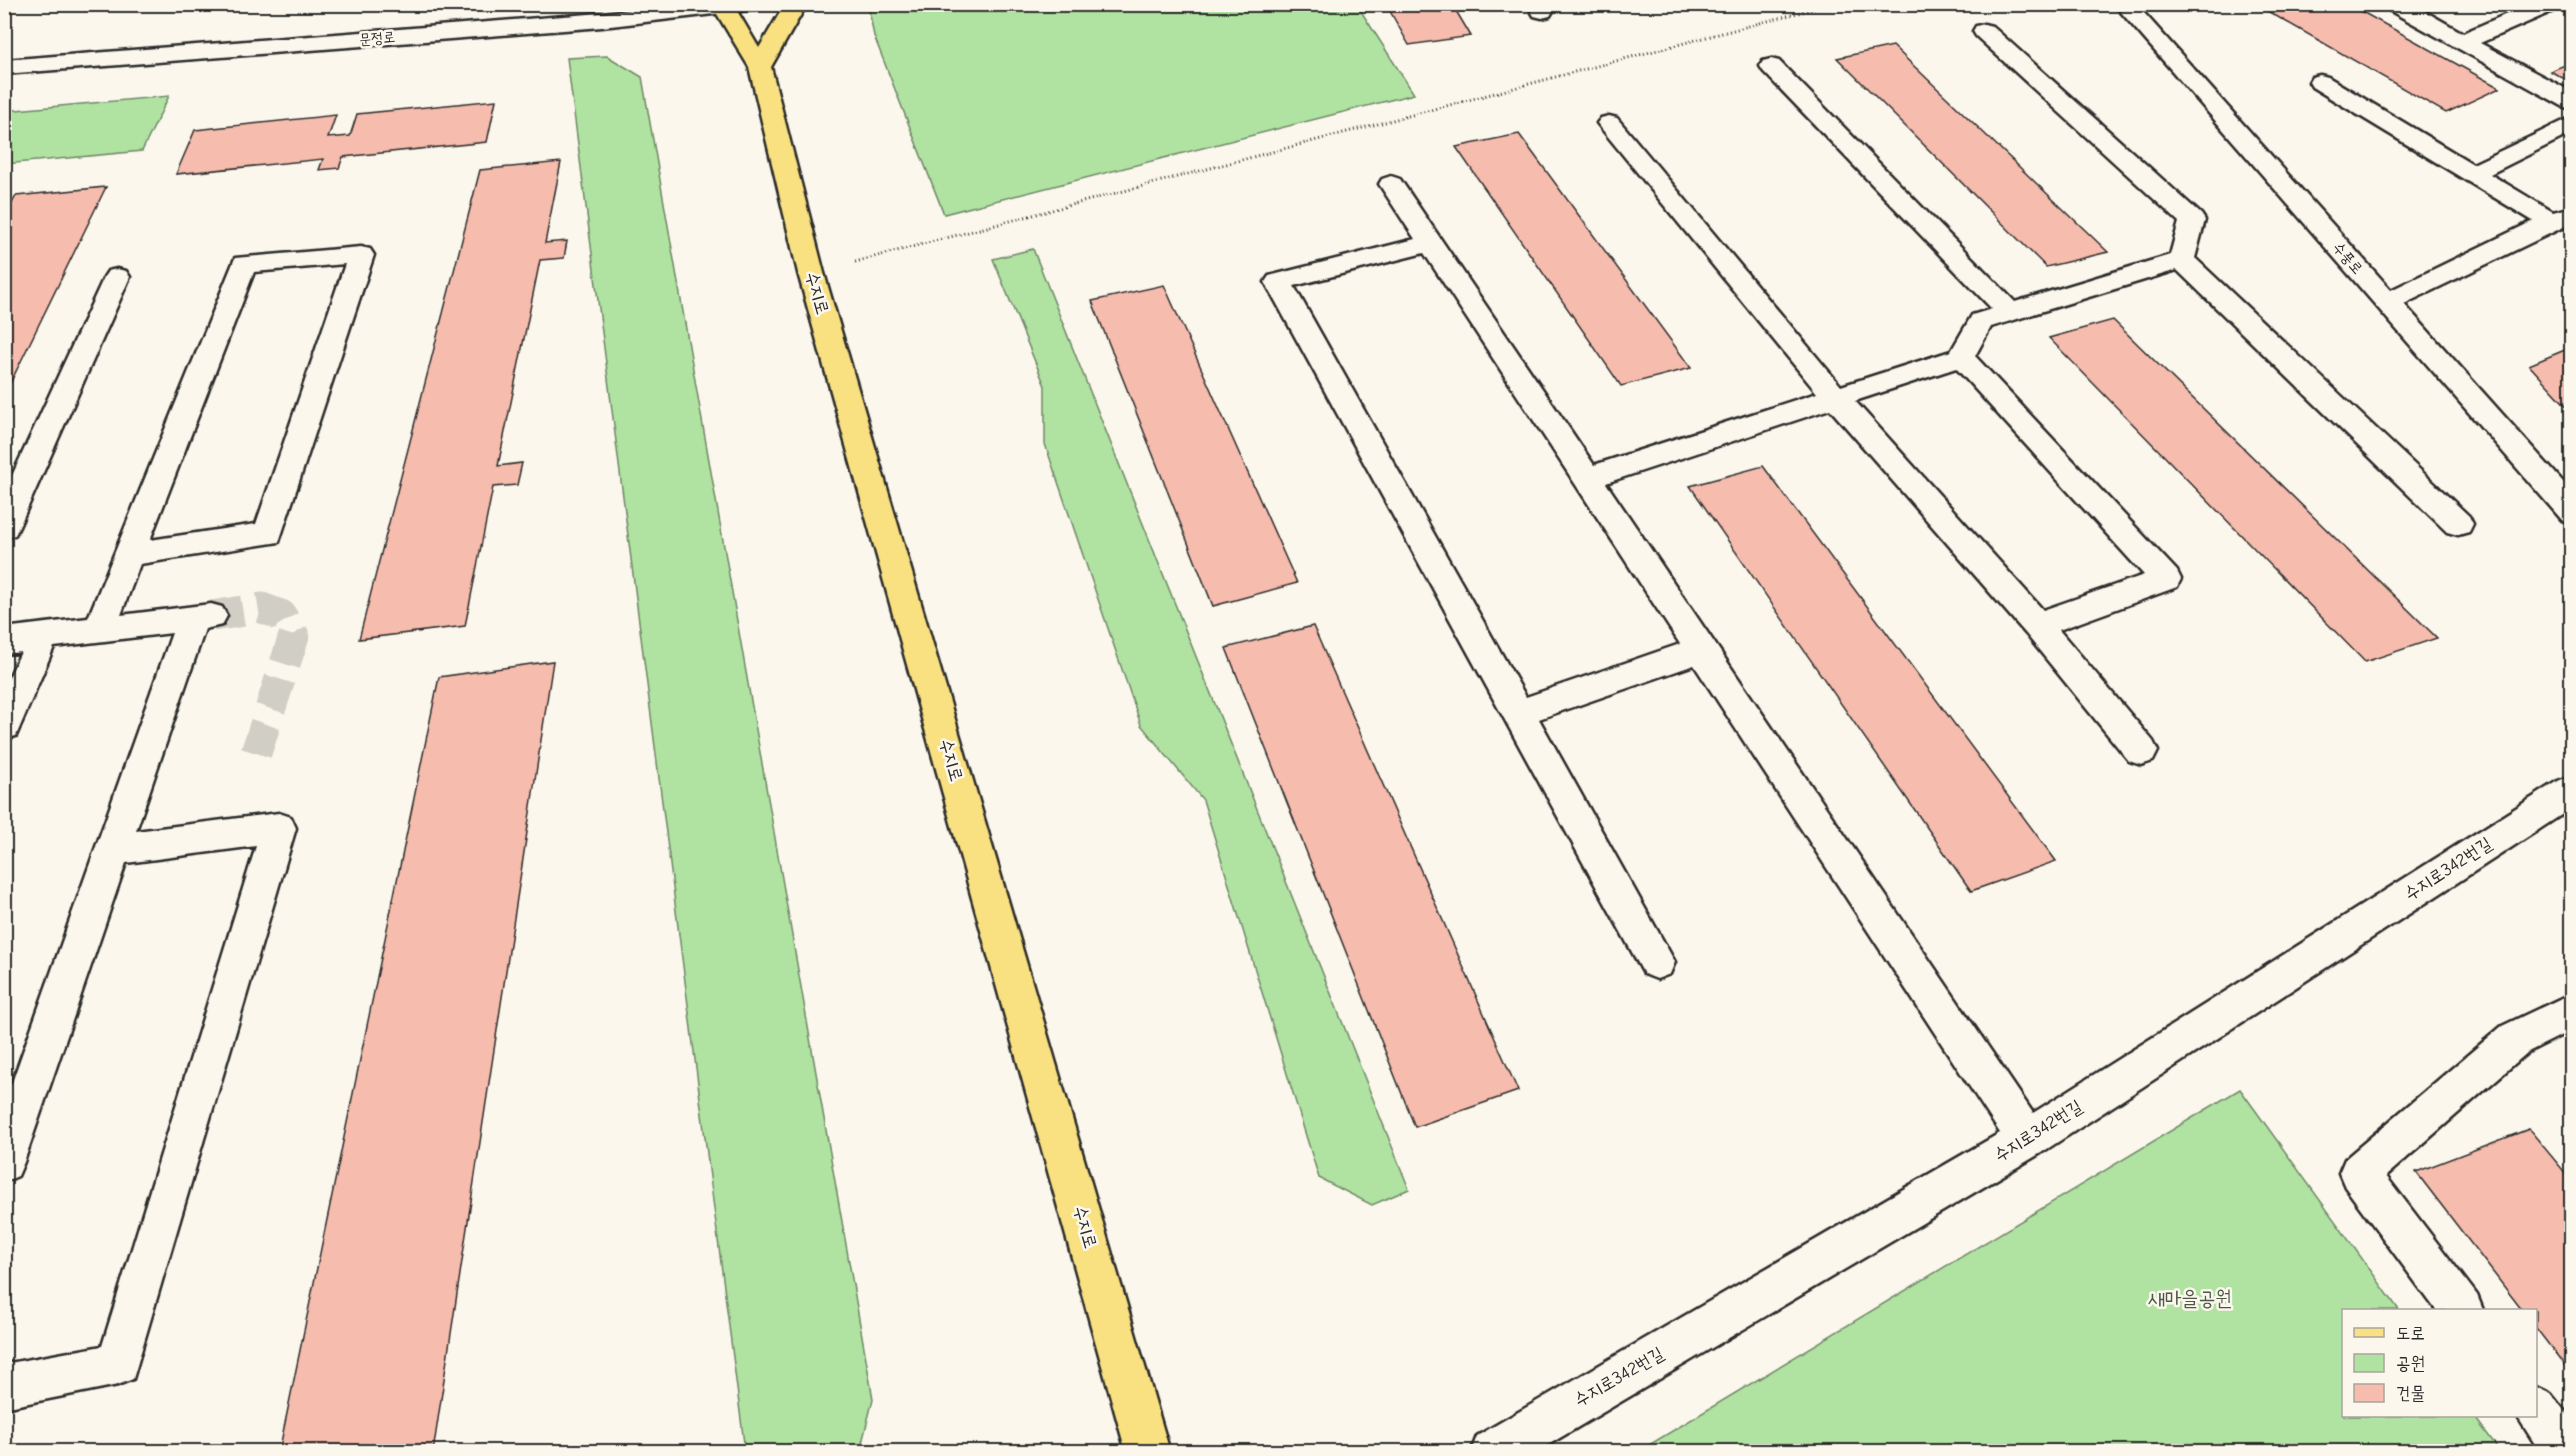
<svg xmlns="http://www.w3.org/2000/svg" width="2576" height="1456" viewBox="0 0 2576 1456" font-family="'Comic Neue','Poor Story',sans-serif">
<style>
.green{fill:#b0e2a2;stroke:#6e8666;stroke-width:1.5}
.building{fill:#f6bcad;stroke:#2b2b2b;stroke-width:1.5}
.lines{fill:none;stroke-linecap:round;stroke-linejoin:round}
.minor-tunnel{stroke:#d1cec5;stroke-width:31;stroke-dasharray:31 16;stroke-linecap:butt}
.minor-casing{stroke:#2b2b2b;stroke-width:5}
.major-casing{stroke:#2b2b2b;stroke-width:5}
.path{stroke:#2b2b2b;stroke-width:3;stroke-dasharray:1 3;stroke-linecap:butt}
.minor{fill:#fbf7ec;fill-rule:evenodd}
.major{fill:#f9e181;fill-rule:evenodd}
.labels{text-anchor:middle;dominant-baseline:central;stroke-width:5;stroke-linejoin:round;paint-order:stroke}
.far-street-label{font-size:15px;fill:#2b2b2b;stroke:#fbf7ec}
.street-label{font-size:18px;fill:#2b2b2b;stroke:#fbf7ec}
.near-park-label{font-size:21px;fill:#4c5949;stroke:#fbf7ec}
</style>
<rect width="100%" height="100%" fill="#fbf7ec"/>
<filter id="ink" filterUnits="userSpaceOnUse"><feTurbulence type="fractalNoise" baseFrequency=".0167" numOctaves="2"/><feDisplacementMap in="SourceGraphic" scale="12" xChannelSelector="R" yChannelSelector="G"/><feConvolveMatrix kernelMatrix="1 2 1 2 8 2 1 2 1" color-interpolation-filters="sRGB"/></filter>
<g filter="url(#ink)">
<path class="green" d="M868,5H1357L1414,94L944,214L874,36Z
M607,56L642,77L873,1399L860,1451H745L567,58Z
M169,96L142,151L5,164V111Z
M1033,249L1409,1189L1372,1205L1319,1178L1203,800L1141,725L1045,444V386L993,259Z
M2240,1089L2399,1310H2344V1416H2474L2500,1451H1639Z"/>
<path class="building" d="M1386,4H1452L1471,36L1409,45Z
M2255,4H2348L2500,88L2446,113Z
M1893,46L2108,252L2046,267L1837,58Z
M2572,62V83L2550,71Z
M496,100L487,142L343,157L339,168L319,170L323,159L176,174L195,130L336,115L328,138L350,136L357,114Z
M1519,134L1691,368L1621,386L1456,147Z
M561,162L545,243L567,241L564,258L540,260L498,466L522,463L517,485L493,487L465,626L359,639L480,170Z
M106,187L4,396V218L16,196Z
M1164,285L1297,583L1213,606L1092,301Z
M2113,320L2437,638L2365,662L2049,338Z
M2572,347V412L2529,365Z
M1763,466L2056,861L1971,891L1690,486Z
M1313,626L1518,1091L1415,1127L1226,648Z
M553,661L433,1452H279L439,677Z
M2529,1129L2572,1181V1375L2536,1328V1310H2522L2416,1172Z"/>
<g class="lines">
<path class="minor-tunnel" d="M212,616L262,608L281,615L294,636L256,753"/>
<defs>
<path id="minor" d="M684,4H758L756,9L748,10L602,27L4,74V60L602,13Z
M1527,4H1549L1553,11L1550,16L1542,18L1534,16Z
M2114,4H2136L2391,290L2533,221L2312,87L2309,82L2312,77L2320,75L2328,77L2473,164L2572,117V133L2490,174L2553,212L2572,207V223L2404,304L2572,492V523L2562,520Z
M2385,4H2412L2463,33L2530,4H2560L2558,9L2480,43L2572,92V109L2564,107L2387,9Z
M1984,24L1992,26L2201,214L2205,220L2195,258L2469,516L2473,524L2469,532L2458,535L2447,532L2177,270L1991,327L1975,356L2177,571L2181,579L2177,587L2059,630L2153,741L2158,751L2153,761L2141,765L2129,761L2026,634L1830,409L1606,483L2033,1113L2560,780L2572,776V808L2041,1153L1536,1452H1471L1477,1436L2000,1133L1694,665L1539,719L1675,962L1670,974L1657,979L1644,974L1265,282L1269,276L1415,239L1379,184L1382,179L1391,176L1400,179L1594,465L1817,393L1601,128L1597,123L1601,118L1609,116L1617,118L1841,386L1951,351L1972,315L1992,309L1763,71L1760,66L1763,61L1771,59L1779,61L2015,302L2170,255L2179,222L1976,36L1973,31L1976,26ZM1424,253L1680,644L1526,697L1294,286ZM1956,368L2144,575L2043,610L1855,401Z
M361,247L370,249L374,255L279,542L140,564L121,615L211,604L222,607L227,616L222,625L205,629L136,831L279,813L291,817L296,828L133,1379L118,1385L4,1408V1364L102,1346L256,846L126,863L24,1162L18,1176L4,1182V1105L172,633L54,647L16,736L4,739V688L21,652L4,654V628L88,618L235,258ZM345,264L256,524L150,540L254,272Z
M117,269L126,271L130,277L19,527L15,535L4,538V493L104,277L108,271Z
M2572,993V1030L2528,1052L2386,1176L2477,1295L2483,1310H2436L2345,1187L2339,1173L2345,1159L2502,1026Z
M2536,1387L2551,1394L2572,1420V1452H2540L2517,1416H2536Z"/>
<path id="major" d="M711,4H733L759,48L785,4H807L771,67L824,273L1170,1452H1126L798,273L749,67Z"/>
</defs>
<use href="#minor" class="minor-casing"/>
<use href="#major" class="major-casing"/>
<path class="path" d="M855,262L1832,4"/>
<use href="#minor" class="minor"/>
<use href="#major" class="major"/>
</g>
</g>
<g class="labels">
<g class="far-street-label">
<text transform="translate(377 38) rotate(-5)">문정로</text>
<text transform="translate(2348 258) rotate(49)">수풍로</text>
</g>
<g class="street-label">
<text transform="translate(817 293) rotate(74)">수지로</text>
<text transform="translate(951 760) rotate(74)">수지로</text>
<text transform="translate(2448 869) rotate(-33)">수지로342번길</text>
<text transform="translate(2038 1131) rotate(-32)">수지로342번길</text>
<text transform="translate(1085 1227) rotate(74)">수지로</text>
<text transform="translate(1619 1377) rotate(-30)">수지로342번길</text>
</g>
<g class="near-park-label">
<text x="2190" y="1298">새마을공원</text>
</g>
</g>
<rect width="2576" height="1456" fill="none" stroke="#fbf7ec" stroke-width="24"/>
<rect x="12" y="12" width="2552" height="1432" fill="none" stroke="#2b2b2b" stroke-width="2" filter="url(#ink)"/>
<rect x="2342" y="1309" width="195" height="108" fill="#fbf7ec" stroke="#a8a59f" stroke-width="1.5"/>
<rect x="2354" y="1328" width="30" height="9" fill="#f9e181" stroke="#a8a59f" stroke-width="1.5"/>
<text x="2396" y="1339" font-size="18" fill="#2b2b2b">도로</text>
<rect x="2354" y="1354" width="30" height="18" fill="#b0e2a2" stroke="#a8a59f" stroke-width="1.5"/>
<text x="2396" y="1369" font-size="18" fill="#2b2b2b">공원</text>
<rect x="2354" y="1384" width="30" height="18" fill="#f6bcad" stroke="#a8a59f" stroke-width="1.5"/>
<text x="2396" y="1399" font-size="18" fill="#2b2b2b">건물</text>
</svg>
